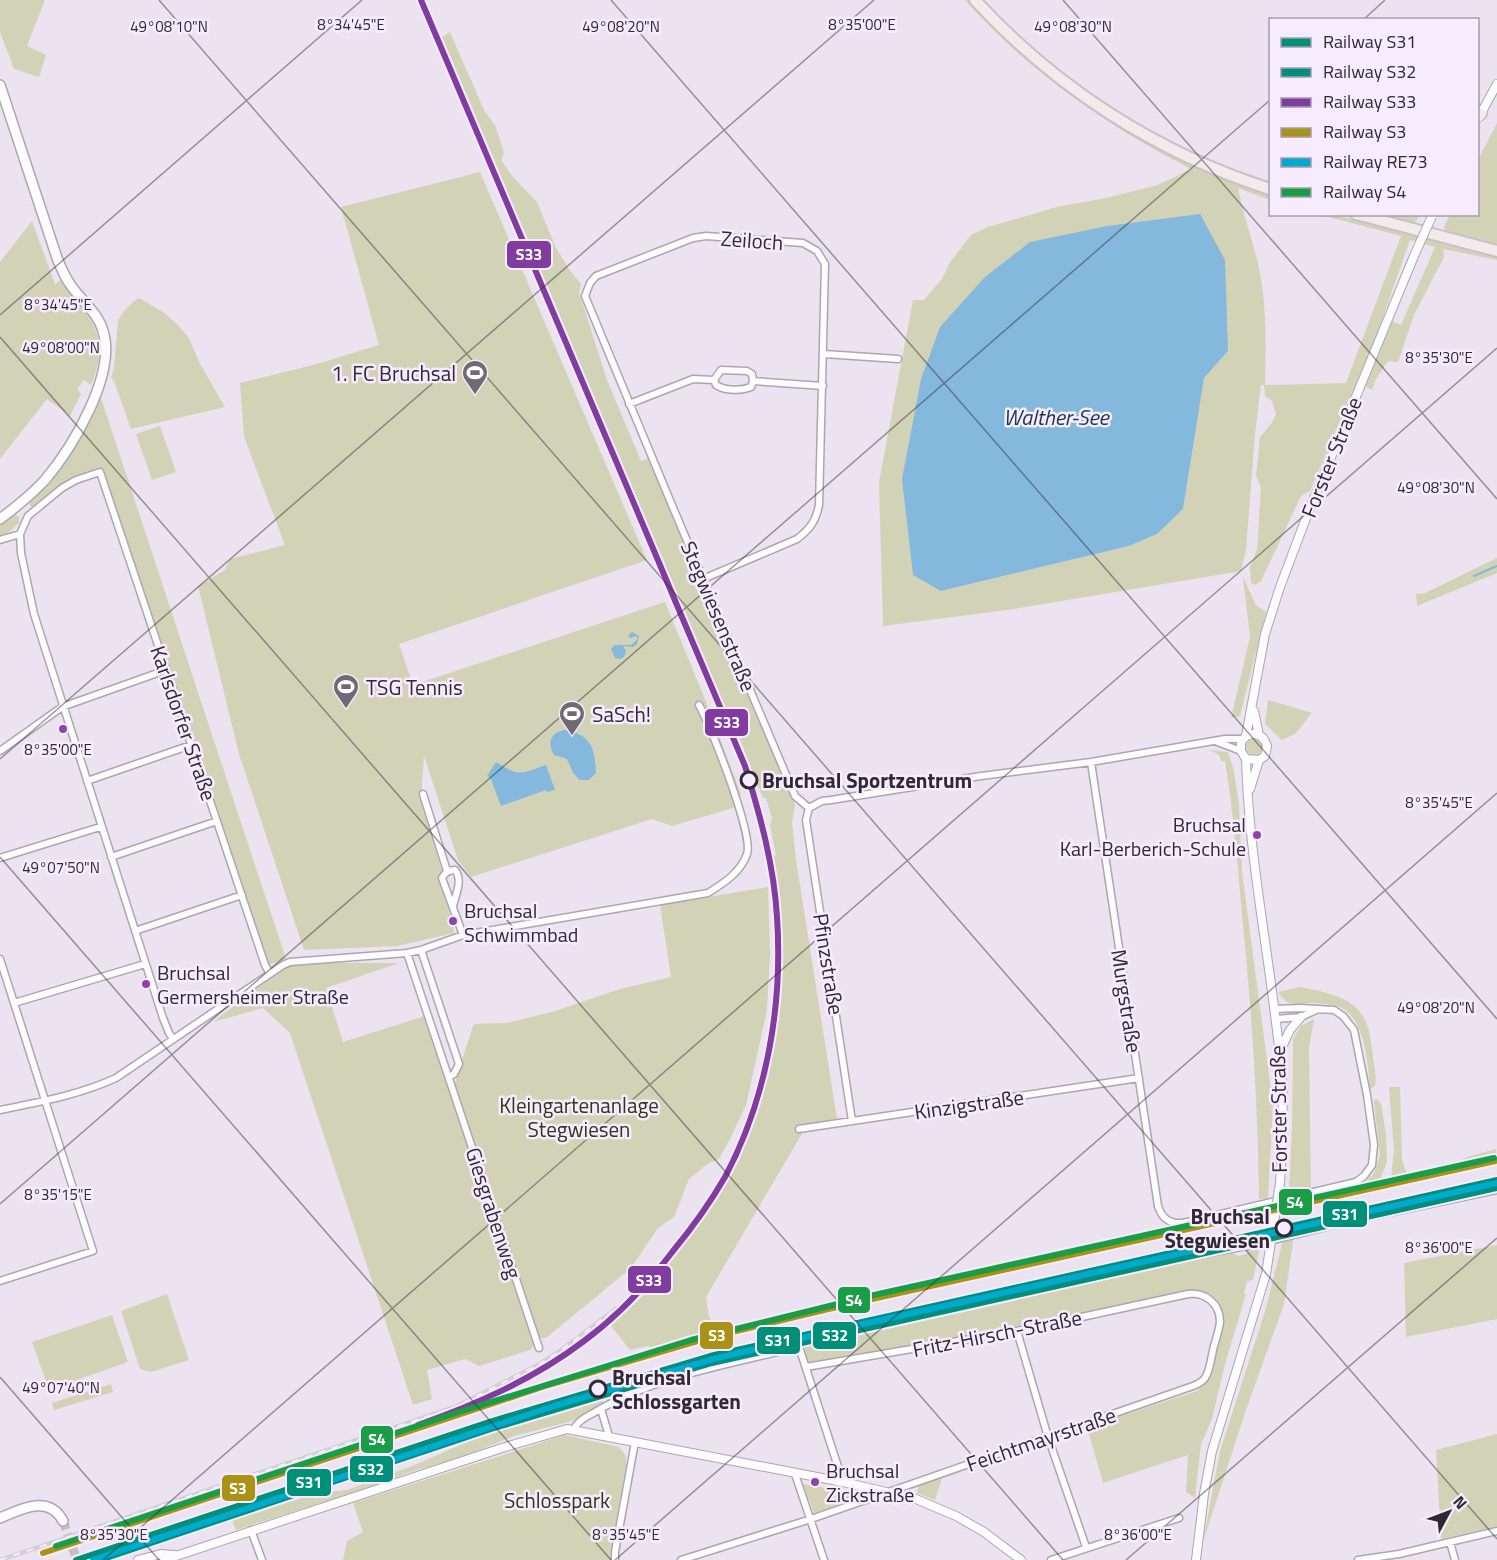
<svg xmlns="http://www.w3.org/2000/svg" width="1497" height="1560" viewBox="0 0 1497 1560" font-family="'Titillium Web',sans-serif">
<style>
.green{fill:#d2d3b6;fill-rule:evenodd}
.water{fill:#84b8dd}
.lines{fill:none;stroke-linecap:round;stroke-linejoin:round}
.stream{stroke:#84b8dd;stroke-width:2}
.secondary-tunnel{stroke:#c5bec9;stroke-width:9;stroke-dasharray:9 4.5;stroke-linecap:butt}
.minor-casing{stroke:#ada6b0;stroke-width:9}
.tertiary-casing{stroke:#ada6b0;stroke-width:10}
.secondary-casing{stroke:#ada6b0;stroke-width:12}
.primary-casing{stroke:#c6c2c8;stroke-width:14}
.minor{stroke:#fcfbfd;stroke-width:6}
.tertiary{stroke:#fcfbfd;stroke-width:8}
.secondary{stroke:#fcfbfd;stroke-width:9}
.primary{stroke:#f2eaeb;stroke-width:10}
.rail-casing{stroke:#d2cfd3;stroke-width:4.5}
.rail{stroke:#f7ebff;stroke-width:2;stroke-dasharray:7;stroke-linecap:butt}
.tertiary-bridge-casing{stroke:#ada6b0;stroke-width:10;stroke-linecap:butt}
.tertiary-bridge{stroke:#fcfbfd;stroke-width:8}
.rail-1-casing{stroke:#f7ebff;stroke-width:10}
.rail-2-casing{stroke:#f7ebff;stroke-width:10}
.rail-3-casing{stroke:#f7ebff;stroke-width:10}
.rail-4-casing{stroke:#f7ebff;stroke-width:10}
.rail-5-casing{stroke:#f7ebff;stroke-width:10}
.rail-6-casing{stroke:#f7ebff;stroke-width:10}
.rail-1{stroke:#00907a;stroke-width:6}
.rail-2{stroke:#00907a;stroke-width:6}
.rail-3{stroke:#803c9f;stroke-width:6}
.rail-4{stroke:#aa9216;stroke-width:6}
.rail-5{stroke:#00a9ce;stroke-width:6}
.rail-6{stroke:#1a9d47;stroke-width:6}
.ticks{fill:none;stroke:#2f2932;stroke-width:1.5;stroke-opacity:0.45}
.bus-dot{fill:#8e44ad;stroke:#f7ebff;stroke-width:2}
.stop-dot{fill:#f7ebff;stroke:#2f2932;stroke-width:3}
.labels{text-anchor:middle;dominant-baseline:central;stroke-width:5;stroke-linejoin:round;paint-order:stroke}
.bus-label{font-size:20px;fill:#2f2932;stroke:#f7ebff;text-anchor:start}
.street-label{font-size:21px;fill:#2f2932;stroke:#f7ebff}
.poi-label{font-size:21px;fill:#2f2932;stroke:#f7ebff;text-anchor:start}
.stop-label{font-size:21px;font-weight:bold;fill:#2f2932;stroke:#f7ebff;text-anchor:start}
.park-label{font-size:21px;fill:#323614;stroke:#f7ebff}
.water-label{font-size:22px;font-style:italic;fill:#17394e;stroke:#f7ebff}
.ticks-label{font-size:15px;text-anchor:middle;fill:#2f2932;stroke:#f7ebff;stroke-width:5;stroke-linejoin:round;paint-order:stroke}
.line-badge{stroke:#f7ebff;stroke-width:2}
.badge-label{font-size:16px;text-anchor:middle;font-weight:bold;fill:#fff}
</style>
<rect width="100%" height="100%" fill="#ebe3ef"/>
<path class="green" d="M0,0H45L27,46L46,55L39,77L14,69L0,32Z
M965,0H969L1008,41L1122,127L1172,156L1270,196V200L1238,188C1243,214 1252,239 1258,264C1267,304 1266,345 1265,385L1346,383L1401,236L1321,215H1335L1497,256V260L1443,249L1444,257L1414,315L1398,362L1388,361L1376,379L1372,390L1365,386L1392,321L1401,325L1435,247L1410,240L1377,334L1310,491L1301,496L1261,581L1255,585L1251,583L1250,567L1257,550L1261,487L1256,476L1260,437L1271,424L1276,414L1272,401L1265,396L1264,385H1261L1255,434L1246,550L1241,571L1007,610L883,626L879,482L913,300H924L942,279L951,261L971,235L988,227L1057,207L1106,198L1158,185L1191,169C1107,126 1028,71 965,0ZM1228,351L1204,377L1183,509L1157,534L1129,546L941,591Z
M450,32L484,110L495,125L504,153L501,160L513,177L537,202L556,248L569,269L581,284L579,292L607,380L641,461L648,459L795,805L792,822L796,860L837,1119L807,1125L706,1297L709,1317L723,1335L655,1355L649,1346L630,1350L611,1326L651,1288L691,1235L730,1177L760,1106L774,1051L782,992V925L773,856L776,855L770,825L772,819L766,798H763L728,709H725L442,37Z
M1497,123V244L1445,231L1444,227L1450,215L1478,214V160Z
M480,172L647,560L399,644L413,685L665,602L707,704L741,794L733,808L672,826L652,819L471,877L458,860L424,756L421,799L442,871L446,898L454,933L397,946L304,950L239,754L198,586L225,570L230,559L285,545L244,437L240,383L317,364L379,345L341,207Z
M1382,215H1420L1413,225Z
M32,221L55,284L62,279C88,319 113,333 91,385L84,380L77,389L81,394L70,416L47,399L0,459V262Z
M139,298L163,312L178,325L189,338L199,362L225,407L131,429L114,381L111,378L114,367L118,321C122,312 131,303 139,298Z
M101,398L286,959L268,965L102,468C76,474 54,487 35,507L30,506V502C62,472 82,438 101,398Z
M160,426L176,472L152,480L136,434Z
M16,515L19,517V523L0,540V523Z
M1497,558V573L1417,606L1416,594L1425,593Z
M1243,577L1256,605L1266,612L1240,716L1231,718L1250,637Z
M1268,700L1309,712L1312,713L1295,734L1282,740L1265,724Z
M1246 747a8 8 0 1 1 16 0a8 8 0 1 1-16 0Z
M1210,750L1228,752L1234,771L1239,805L1242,872L1273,1105L1268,1199H1259C1258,1107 1252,1016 1243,925C1238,870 1234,815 1225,761H1221L1219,755Z
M768,887L770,953L767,1010L746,1105L731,1137L719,1159L709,1163L689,1179L674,1217L658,1228L631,1268L546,1338H540L454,1085L473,1026L475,1024L508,1023L555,1011L620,989L671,977L660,905Z
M295,963H399L326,988L343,1042L425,1016L534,1346L530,1350L479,1366L465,1359L427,1370L432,1399L413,1405L290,1033L263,1008L213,1022L276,974Z
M1300,987C1342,995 1368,1001 1372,1049C1373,1062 1377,1074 1375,1086L1370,1089C1368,1065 1366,1022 1342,1008C1335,1004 1321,1004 1314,1003C1295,1003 1291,1010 1278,992Z
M1314,1019L1309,1048L1311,1189L1289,1192L1292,1129L1293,1039L1301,1026Z
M1389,1087H1400L1402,1160L1407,1174L1445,1168L1470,1156L1496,1149L1497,1165L1286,1212L1287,1204L1362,1187L1374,1173L1380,1155L1374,1103V1100L1377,1099L1381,1103L1386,1135L1387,1162L1379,1182L1391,1177L1394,1150Z
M1294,1236L1284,1304L1246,1410L1203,1542L1220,1451L1266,1308L1283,1240Z
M1497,1245V1319L1406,1337L1404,1263Z
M1260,1246L1253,1280L1247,1281L1244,1293L1246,1294L1225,1364L1212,1419L1201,1444L1195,1498L1186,1492L1188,1455L1103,1483L1087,1427L1197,1391C1201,1387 1207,1382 1209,1376C1212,1369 1213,1361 1215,1353C1223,1325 1230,1288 1187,1291L994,1331L889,1351L852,1354L808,1364L802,1338L878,1321L879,1325L1212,1254L1232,1252L1238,1256L1247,1254V1249Z
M167,1294L189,1360L151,1372L140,1369L121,1311Z
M112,1315L128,1362L60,1386L58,1383L48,1387L32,1342Z
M111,1384L113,1392L54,1410L52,1403Z
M601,1396L604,1405L572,1421L514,1436L457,1459L413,1471L373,1486L236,1530L229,1513L282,1497L347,1490L415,1465L503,1426Z
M1497,1434V1526L1441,1539L1436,1450Z
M565,1435L619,1447L626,1456V1465L610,1556L611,1560H343L347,1541L363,1532L353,1503Z
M943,1475L935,1500L917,1493L919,1483Z
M803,1484L859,1494L860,1497L814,1513Z"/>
<path class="water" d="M1200,214L1225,260L1228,351L1204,378L1183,509L1157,534L1129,546L941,591L913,575L902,479L921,379L940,327L985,277L1030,242L1107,226Z
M632,632L639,636L637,644L633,647L623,646L626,651L624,657L620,659L615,658L611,649L614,645H631L638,639L636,636L631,638L628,636Z
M564,730C591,734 595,748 596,773L589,780H580L573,773L567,759L554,755C547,743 550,733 564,730Z
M496,762C520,777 520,774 546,765L555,790L547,792L546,790L501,806L491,779L487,776Z"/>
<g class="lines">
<path class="stream" d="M1474,576L1497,566"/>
<path class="secondary-tunnel" d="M63,1521L77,1560"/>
<defs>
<path id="minor" d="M824,354L898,359
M714,380L721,370L747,371L752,374L753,381
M753,381L823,386
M629,404L693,379L714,380L716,385C725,391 741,391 751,387L753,381
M0,540L20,534
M703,579L797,539C810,529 816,521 819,505L825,264L817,251L803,243L706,236L693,238L596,276L590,283L585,296C654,463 724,630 795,796L809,808
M1215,741L1241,751
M0,751L62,707L166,670
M1091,762L1158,1206C1162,1219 1170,1224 1183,1223L1356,1182L1364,1176L1372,1165L1374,1145L1367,1095L1354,1030L1343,1016L1334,1010L1301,1008L1274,1009
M87,781L191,745
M423,794L447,871
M809,808L822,801L831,800L981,776L1091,762L1225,739H1243
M809,808L806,820L852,1121
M111,857L217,821
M0,858L100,827
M453,906C456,894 463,880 455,870C449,870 445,872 442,878L463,935
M135,931L242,895
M421,950L459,1064L454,1074L449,1077
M407,953L539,1348
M0,959L93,1251L0,1281
M14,1003L145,964
M1276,1019L1301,1017L1316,1010
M173,1039L169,1033L163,1018L34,614L21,553L20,534L28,516L62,488L76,480L100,472L265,965L270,974
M0,1110C39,1102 79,1095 116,1078L283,965L290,962L407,953L421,950L463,935L708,893C724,883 741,872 747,854C754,836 711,726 699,705
M799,1129L1139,1078
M1017,1331L1048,1437L1086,1547
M808,1340L1170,1260L1257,1244L1354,1220L1497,1190
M601,1409L609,1436
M574,1429C578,1420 587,1417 595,1412C656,1376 730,1364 799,1347L843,1482
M795,1474L824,1560
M251,1530L262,1560
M1450,1542L1455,1560
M615,1560V1552L635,1442
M681,1560L811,1519L1193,1386C1198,1384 1202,1382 1205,1378C1210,1370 1211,1359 1213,1350C1215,1341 1219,1331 1220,1322C1220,1303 1205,1292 1188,1294L1017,1331L806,1367
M1051,1560L1179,1518
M1358,1560L1399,1554L1497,1531"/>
<path id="tertiary" d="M1479,117L1497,84
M1254,711L1259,735
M1246,736L1265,634L1280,587L1308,513L1414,256
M1246,759C1249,866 1273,971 1282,1078C1284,1113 1282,1148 1280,1183
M1250,789L1259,760L1265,756L1267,746C1263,732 1249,730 1241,742V751L1246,759L1259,760
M1280,1051L1290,1030L1301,1017
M138,1560L161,1554L174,1555
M164,1560L505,1447L567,1429L843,1482L916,1499L956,1516L984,1532L1021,1560
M1196,1560L1204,1494L1212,1451L1266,1274"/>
<path id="secondary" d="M0,85L57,258C61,268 65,278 72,287C82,301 98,313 103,331C117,374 72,448 45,480C31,495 16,507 0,519
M0,1518C21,1509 49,1494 63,1521"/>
<path id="primary" d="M975,0C1056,88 1157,153 1270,189
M1478,116L1481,114
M1356,214L1497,251"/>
</defs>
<use href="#minor" class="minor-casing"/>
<use href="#tertiary" class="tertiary-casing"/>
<use href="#secondary" class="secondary-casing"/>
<use href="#primary" class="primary-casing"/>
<use href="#minor" class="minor"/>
<use href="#tertiary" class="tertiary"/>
<use href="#secondary" class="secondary"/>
<use href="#primary" class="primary"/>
<defs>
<path id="rail" d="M0,1560L455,1407L538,1365L560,1351L617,1308"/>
</defs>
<use href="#rail" class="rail-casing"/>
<use href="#rail" class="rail"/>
<defs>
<path id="tertiary-bridge" d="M1414,256L1432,216
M1266,1274L1280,1183"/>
</defs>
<use href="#tertiary-bridge" class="tertiary-bridge-casing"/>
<use href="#tertiary-bridge" class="tertiary-bridge"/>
<defs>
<path id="rail-1" d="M76,1560L489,1422L710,1356L1497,1180"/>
<path id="rail-2" d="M100,1560L491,1429L712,1363L1497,1188"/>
<path id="rail-3" d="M418,1425C477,1404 534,1379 584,1341C618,1316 647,1285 673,1251C692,1228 710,1203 725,1177C767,1098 783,1005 777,917C774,865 760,815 745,766L421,0"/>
<path id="rail-4" d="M43,1553L548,1385L711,1337L845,1305L1495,1161"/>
<path id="rail-5" d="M93,1560L554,1406L717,1358L850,1327L1497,1183"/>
<path id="rail-6" d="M56,1546L459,1412L691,1340L874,1295L1494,1158"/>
</defs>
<use href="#rail-1" class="rail-1-casing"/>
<use href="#rail-2" class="rail-2-casing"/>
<use href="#rail-3" class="rail-3-casing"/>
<use href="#rail-4" class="rail-4-casing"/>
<use href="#rail-5" class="rail-5-casing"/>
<use href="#rail-6" class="rail-6-casing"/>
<use href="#rail-1" class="rail-1"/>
<use href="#rail-2" class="rail-2"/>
<use href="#rail-3" class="rail-3"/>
<use href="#rail-4" class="rail-4"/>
<use href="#rail-5" class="rail-5"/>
<use href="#rail-6" class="rail-6"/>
</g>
<path class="ticks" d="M159,0L1497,1539M611,0L1497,1019M1063,0L1497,499M1363,20L1385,0M0,315L362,0M0,337L1063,1560M0,759L874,0M0,857L611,1560M0,1204L1270,100M0,1377L159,1560M103,1560L1497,348M615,1560L1497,793M1126,1560L1497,1238"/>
<defs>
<symbol id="stadium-pin" viewBox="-11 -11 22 30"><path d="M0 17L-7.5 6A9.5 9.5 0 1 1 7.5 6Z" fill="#716a74" stroke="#f7ebff"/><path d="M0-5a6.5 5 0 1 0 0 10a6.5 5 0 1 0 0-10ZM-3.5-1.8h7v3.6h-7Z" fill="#fff"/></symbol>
</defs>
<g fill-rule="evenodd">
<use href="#stadium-pin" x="460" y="358" width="30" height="40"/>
<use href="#stadium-pin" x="331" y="672" width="30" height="40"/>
<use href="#stadium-pin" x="557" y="699" width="30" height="40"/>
</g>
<g class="bus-dot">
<circle cx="63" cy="729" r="5"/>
<circle cx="1257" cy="835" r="5"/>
<circle cx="453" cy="921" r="5"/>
<circle cx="146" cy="984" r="5"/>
<circle cx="815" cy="1482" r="5"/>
</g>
<g class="stop-dot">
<circle cx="749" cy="780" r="8"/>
<circle cx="1284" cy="1228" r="8"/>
<circle cx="598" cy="1389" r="8"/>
</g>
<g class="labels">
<g class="bus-label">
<text x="1246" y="824" text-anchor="end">Bruchsal<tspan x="1246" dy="24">Karl-Berberich-Schule</tspan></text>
<text x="464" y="910">Bruchsal<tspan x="464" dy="24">Schwimmbad</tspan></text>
<text x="157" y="972">Bruchsal<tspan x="157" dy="24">Germersheimer Straße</tspan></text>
<text x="826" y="1470">Bruchsal<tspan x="826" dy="24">Zickstraße</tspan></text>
</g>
<g class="street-label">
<text transform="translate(752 240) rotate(4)">Zeiloch</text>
<text transform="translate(1331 457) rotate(-68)">Forster Straße</text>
<text transform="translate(719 616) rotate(67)">Stegwiesenstraße</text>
<text transform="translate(184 723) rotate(71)">Karlsdorfer Straße</text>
<text transform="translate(829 964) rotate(81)">Pfinzstraße</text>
<text transform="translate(1127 1001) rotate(81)">Murgstraße</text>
<text transform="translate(969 1104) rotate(-8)">Kinzigstraße</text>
<text transform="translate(1278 1109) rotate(-91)">Forster Straße</text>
<text transform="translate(494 1213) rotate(72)">Giesgrabenweg</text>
<text transform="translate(997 1333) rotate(-11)">Fritz-Hirsch-Straße</text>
<text transform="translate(1041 1439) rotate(-19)">Feichtmayrstraße</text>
</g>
<g class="poi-label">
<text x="456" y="373" text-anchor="end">1. FC Bruchsal</text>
<text x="366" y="687">TSG Tennis</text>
<text x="592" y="714">SaSch!</text>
</g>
<g class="stop-label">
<text x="762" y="780">Bruchsal Sportzentrum</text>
<text x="1270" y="1216" text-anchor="end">Bruchsal<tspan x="1270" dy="24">Stegwiesen</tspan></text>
<text x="612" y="1377">Bruchsal<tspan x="612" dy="24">Schlossgarten</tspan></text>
</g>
<g class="park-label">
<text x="579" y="1105">Kleingartenanlage<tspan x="579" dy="24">Stegwiesen</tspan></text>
<text x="557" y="1500">Schlosspark</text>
</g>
<g class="water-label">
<text x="1056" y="417">Walther-See</text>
</g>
</g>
<g class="ticks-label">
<text x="351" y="30">8°34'45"E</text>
<text x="862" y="30">8°35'00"E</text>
<text x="621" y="32">49°08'20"N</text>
<text x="169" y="32">49°08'10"N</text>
<text x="1073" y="32">49°08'30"N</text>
<text x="58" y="310">8°34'45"E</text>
<text x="61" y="353">49°08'00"N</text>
<text x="1439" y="363">8°35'30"E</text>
<text x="1436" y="493">49°08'30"N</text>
<text x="58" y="755">8°35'00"E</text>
<text x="1439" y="808">8°35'45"E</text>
<text x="61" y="873">49°07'50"N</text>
<text x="1436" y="1013">49°08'20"N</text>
<text x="58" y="1200">8°35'15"E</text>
<text x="1439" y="1253">8°36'00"E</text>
<text x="61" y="1393">49°07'40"N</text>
<text x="114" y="1540">8°35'30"E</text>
<text x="626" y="1540">8°35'45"E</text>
<text x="1138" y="1540">8°36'00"E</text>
</g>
<g class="line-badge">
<rect x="506" y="240" width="46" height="29" rx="6" fill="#803c9f"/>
<rect x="704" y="708" width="45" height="29" rx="6" fill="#803c9f"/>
<rect x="1278" y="1188" width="35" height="28" rx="6" fill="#1a9d47"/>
<rect x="1322" y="1200" width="46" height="28" rx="6" fill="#00907a"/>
<rect x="627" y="1265" width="45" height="29" rx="6" fill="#803c9f"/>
<rect x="837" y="1286" width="34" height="28" rx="6" fill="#1a9d47"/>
<rect x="812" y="1321" width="45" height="29" rx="6" fill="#00907a"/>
<rect x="699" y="1321" width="35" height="29" rx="6" fill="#aa9216"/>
<rect x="756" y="1326" width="45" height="29" rx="6" fill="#00907a"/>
<rect x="360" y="1425" width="34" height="29" rx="6" fill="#1a9d47"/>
<rect x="349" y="1455" width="45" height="28" rx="6" fill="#00907a"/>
<rect x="286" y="1468" width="46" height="29" rx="6" fill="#00907a"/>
<rect x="221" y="1474" width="35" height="28" rx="6" fill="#aa9216"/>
</g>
<g class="badge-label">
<text x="529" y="260">S33</text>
<text x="727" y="728">S33</text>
<text x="1295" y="1208">S4</text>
<text x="1345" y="1220">S31</text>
<text x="649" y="1286">S33</text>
<text x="854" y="1306">S4</text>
<text x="835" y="1341">S32</text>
<text x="717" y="1341">S3</text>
<text x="778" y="1346">S31</text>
<text x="377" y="1445">S4</text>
<text x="371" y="1475">S32</text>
<text x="309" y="1488">S31</text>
<text x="238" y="1494">S3</text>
</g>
<rect x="1269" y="18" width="210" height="198" fill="#f7ebff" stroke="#a79dad" stroke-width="1.5"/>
<rect x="1281" y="38" width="30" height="9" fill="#00907a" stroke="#a79dad" stroke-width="1.5"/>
<text x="1323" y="48" font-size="18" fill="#2f2932">Railway S31</text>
<rect x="1281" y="68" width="30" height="9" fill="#00907a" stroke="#a79dad" stroke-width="1.5"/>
<text x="1323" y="78" font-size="18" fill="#2f2932">Railway S32</text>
<rect x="1281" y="98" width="30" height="9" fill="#803c9f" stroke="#a79dad" stroke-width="1.5"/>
<text x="1323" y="108" font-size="18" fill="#2f2932">Railway S33</text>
<rect x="1281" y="128" width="30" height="9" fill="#aa9216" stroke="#a79dad" stroke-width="1.5"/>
<text x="1323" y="138" font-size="18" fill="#2f2932">Railway S3</text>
<rect x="1281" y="158" width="30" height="9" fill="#00a9ce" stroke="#a79dad" stroke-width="1.5"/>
<text x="1323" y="168" font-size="18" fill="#2f2932">Railway RE73</text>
<rect x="1281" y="188" width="30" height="9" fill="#1a9d47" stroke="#a79dad" stroke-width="1.5"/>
<text x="1323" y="198" font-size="18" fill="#2f2932">Railway S4</text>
<g transform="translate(1449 1512) rotate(49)" stroke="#f7ebff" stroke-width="4.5" paint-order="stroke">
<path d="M0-4.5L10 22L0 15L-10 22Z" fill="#2f2932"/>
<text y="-9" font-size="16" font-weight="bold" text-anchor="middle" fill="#2f2932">N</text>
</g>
</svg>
